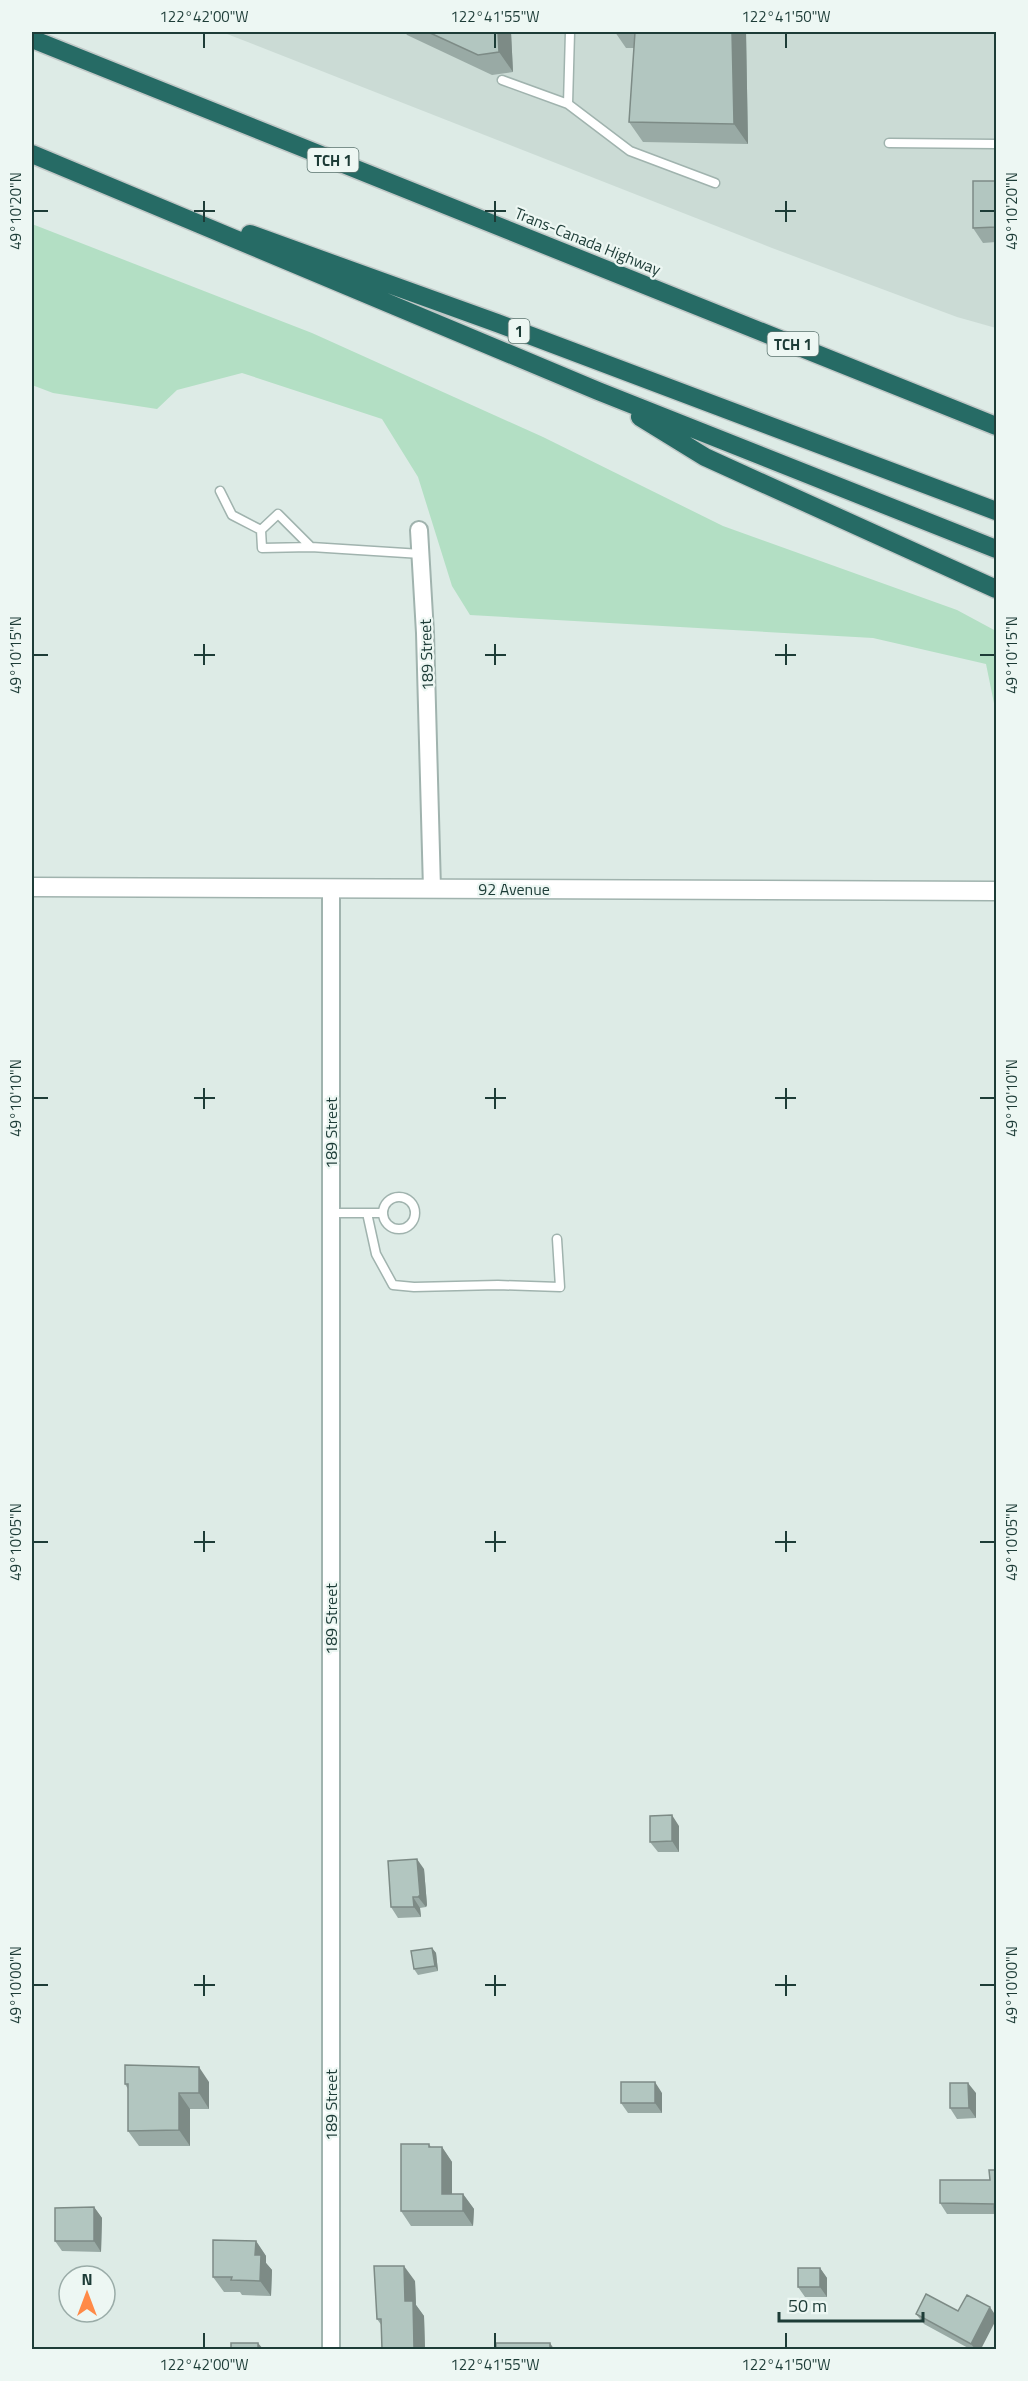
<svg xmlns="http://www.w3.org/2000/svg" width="1028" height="2381" viewBox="0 0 1028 2381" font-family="'Titillium Web',sans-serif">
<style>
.built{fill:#cbdbd5}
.green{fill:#b3dfc4}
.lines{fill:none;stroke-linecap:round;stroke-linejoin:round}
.service-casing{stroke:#a0b3ae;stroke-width:11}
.minor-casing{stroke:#a0b3ae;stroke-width:20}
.tertiary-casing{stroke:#a0b3ae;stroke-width:21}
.motorway-casing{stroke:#c0c8c7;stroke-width:21}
.service{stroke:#fff;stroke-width:8}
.minor{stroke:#fff;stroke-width:16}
.tertiary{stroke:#fff;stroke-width:18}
.motorway{stroke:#266b65;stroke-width:18}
.wall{fill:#99aaa5}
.shaded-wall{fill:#7d8b86}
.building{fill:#b2c6c0;stroke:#7d8b86;stroke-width:1.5}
.ticks{fill:none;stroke:#1d3c37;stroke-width:2}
.labels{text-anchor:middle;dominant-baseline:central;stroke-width:4.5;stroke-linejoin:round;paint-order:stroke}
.shield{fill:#edf7f3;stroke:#5b746f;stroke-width:1.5}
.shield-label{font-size:15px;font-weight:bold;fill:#1d3c37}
.street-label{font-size:16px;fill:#1d3c37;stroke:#edf7f3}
.neatline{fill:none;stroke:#1d3c37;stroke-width:2}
.ticks-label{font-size:15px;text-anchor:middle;fill:#1d3c37}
</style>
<rect width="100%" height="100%" fill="#ddebe6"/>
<path class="built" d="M222,32H996V328L957,317L772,248Z"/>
<path class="green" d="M32,224L312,333L543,437L723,526L957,610L996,631V713L986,664L873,638L470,615L452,586L418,477L382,419L242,373L177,390L157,409L53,393L32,385Z"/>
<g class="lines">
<defs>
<path id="service" d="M570,32L568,104L630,151L715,183
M502,80L568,104
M889,143L996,144
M220,491L232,515L261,530
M311,547L262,548L261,530L278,514L311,547L421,554
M383 1213a16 16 0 1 1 32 0a16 16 0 1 1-32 0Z
M331,1213H383
M367,1213L376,1254L393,1285L414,1287L498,1285L560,1287L557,1239"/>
<path id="minor" d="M419,530L425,633L432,889
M331,2350V889"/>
<path id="tertiary" d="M32,887L996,891"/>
<path id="motorway" d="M32,39L996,426
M32,154L598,391L996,549
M250,234L497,323L996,511
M640,417L705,457L996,589"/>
</defs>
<use href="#service" class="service-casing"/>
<use href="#minor" class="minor-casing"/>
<use href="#tertiary" class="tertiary-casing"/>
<use href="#motorway" class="motorway-casing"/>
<use href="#service" class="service"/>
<use href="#minor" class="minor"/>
<use href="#tertiary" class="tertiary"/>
<use href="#motorway" class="motorway"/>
</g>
<path class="wall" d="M405,32H511L513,72L492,75L407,35Z
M615,32H746L748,144L643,142L629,122L634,48H626Z
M996,181V242L983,243L973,228Z
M679,1826V1852H658L650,1842Z
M424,1869L427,1905L426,1907L420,1908L421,1917L398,1918L391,1907Z
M432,1948L436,1953L438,1971L418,1975L414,1969Z
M209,2082V2109H190V2146H139L128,2131V2089L125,2084Z
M662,2093V2113H628L621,2103Z
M976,2093V2118L957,2119L950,2108Z
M429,2144L431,2147H442L452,2162V2194H463L474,2209L473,2226H411L401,2211Z
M990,2180L995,2214H947L940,2203Z
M94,2207L102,2218L101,2252L62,2251L55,2241Z
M256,2241L266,2256V2263L272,2270L271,2296L242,2295L240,2292H224L213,2277Z
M820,2268L827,2278V2297H805L798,2287Z
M415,2281L416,2305L424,2316L425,2349H382V2326L377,2319Z
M916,2314L981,2349H970L924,2324Z"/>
<path class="shaded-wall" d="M498,32H511L513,72L499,52Z
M732,32H746L748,144L734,124Z
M672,1815L679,1826V1852L672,1841Z
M417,1859L424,1869L427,1905L426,1907L418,1897Z
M413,1897L420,1908L421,1917L414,1907Z
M432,1948L436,1953L438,1971L435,1966Z
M199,2067L209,2082V2109L199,2093Z
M655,2082L662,2093V2113L655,2103Z
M968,2083L976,2093V2118L969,2108Z
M179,2093L190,2109V2146L179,2130Z
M442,2147L452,2162V2209L442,2194Z
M463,2194L474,2209L473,2226L463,2211Z
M94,2207L102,2218L101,2252L94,2241Z
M256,2241L266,2256V2263L272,2270L271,2296L260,2281L255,2255Z
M404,2266L415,2281L416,2305L424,2316L425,2349H415L414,2348L405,2301Z
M820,2268L827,2278V2297L820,2287Z
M990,2307L996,2316V2320L981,2349H975L971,2344Z
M258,2343L263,2349H258Z
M550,2343L554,2349H550Z"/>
<path class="building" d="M428,32H498L499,52L478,55Z
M635,32H732L734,124L629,122Z
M973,181H996V227L973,228Z
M672,1815V1841L650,1842V1816Z
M417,1859L420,1895L418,1897H413L414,1907H391L388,1861Z
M432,1948L435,1966L414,1969L411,1951Z
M125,2065L199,2067V2093H179V2130L128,2131V2084H125Z
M621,2082H655V2103H621Z
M950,2083H968L969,2108H950Z
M401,2144H429V2147H442V2194H463V2211H401Z
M989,2170H996V2231L994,2204L940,2203V2180H990Z
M94,2207V2241H55V2208Z
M213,2240L256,2241L255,2255H261L260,2281L231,2280L232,2277H213Z
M374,2266H404L405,2301H413L414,2348H404V2349H382L381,2319H377Z
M798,2268H820V2287H798Z
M926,2294L958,2311L967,2295L990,2307L971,2344L916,2314Z
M231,2343H258V2349H231Z
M496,2343H550V2349H496Z"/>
<path class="ticks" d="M204,33V48M495,33V48M786,33V48M204,201V222M495,201V222M786,201V222M33,211H48M194,211H215M485,211H506M775,211H796M980,211H995M204,644V665M495,644V665M786,644V665M33,655H48M194,655H215M485,655H506M775,655H796M980,655H995M204,1088V1109M495,1088V1109M786,1088V1109M33,1098H48M194,1098H215M485,1098H506M775,1098H796M980,1098H995M204,1531V1552M495,1531V1552M786,1531V1552M33,1542H48M194,1542H215M485,1542H506M775,1542H796M980,1542H995M204,1975V1996M495,1975V1996M786,1975V1996M33,1985H48M194,1985H215M485,1985H506M775,1985H796M980,1985H995M204,2333V2348M495,2333V2348M786,2333V2348"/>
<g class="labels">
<g class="shield">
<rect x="307.5" y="148" width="51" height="24" rx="4.5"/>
<rect x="508.5" y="319" width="21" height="24" rx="4.5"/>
<rect x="767.5" y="332" width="51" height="24" rx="4.5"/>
</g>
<g class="shield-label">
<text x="333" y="160">TCH 1</text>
<text x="519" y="331">1</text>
<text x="793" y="344">TCH 1</text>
</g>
<g class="street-label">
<text transform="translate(588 241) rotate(22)">Trans-Canada Highway</text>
<text transform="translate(426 655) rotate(-92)">189 Street</text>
<text x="514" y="889">92 Avenue</text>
<text transform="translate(331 1133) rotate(-90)">189 Street</text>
<text transform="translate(331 1619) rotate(-90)">189 Street</text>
<text transform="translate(331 2105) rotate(-90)">189 Street</text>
</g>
</g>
<rect width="1028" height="2381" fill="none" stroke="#edf7f3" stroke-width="66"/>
<g transform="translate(87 2294)"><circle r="28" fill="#edf7f3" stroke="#9aaca8" stroke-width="1.5"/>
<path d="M0-4.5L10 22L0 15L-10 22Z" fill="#ff8a47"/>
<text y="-9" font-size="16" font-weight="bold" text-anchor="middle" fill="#1d3c37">N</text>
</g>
<path d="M779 2312v9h144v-9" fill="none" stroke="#1d3c37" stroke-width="3"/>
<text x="788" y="2312" font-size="18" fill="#1d3c37" stroke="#edf7f3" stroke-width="4.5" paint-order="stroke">50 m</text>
<rect x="33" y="33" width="962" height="2315" class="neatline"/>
<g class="ticks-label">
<text x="204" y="22">122°42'00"W</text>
<text x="495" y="22">122°41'55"W</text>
<text x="786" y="22">122°41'50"W</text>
<text transform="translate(16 211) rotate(-90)" y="5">49°10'20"N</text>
<text transform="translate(1012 211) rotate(-90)" y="5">49°10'20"N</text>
<text transform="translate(16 655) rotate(-90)" y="5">49°10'15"N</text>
<text transform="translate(1012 655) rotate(-90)" y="5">49°10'15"N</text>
<text transform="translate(16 1098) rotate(-90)" y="5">49°10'10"N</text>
<text transform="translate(1012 1098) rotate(-90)" y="5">49°10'10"N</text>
<text transform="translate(16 1542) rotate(-90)" y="5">49°10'05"N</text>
<text transform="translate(1012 1542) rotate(-90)" y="5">49°10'05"N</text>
<text transform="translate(16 1985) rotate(-90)" y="5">49°10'00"N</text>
<text transform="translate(1012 1985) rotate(-90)" y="5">49°10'00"N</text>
<text x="204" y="2370">122°42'00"W</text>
<text x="495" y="2370">122°41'55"W</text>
<text x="786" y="2370">122°41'50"W</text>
</g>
</svg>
